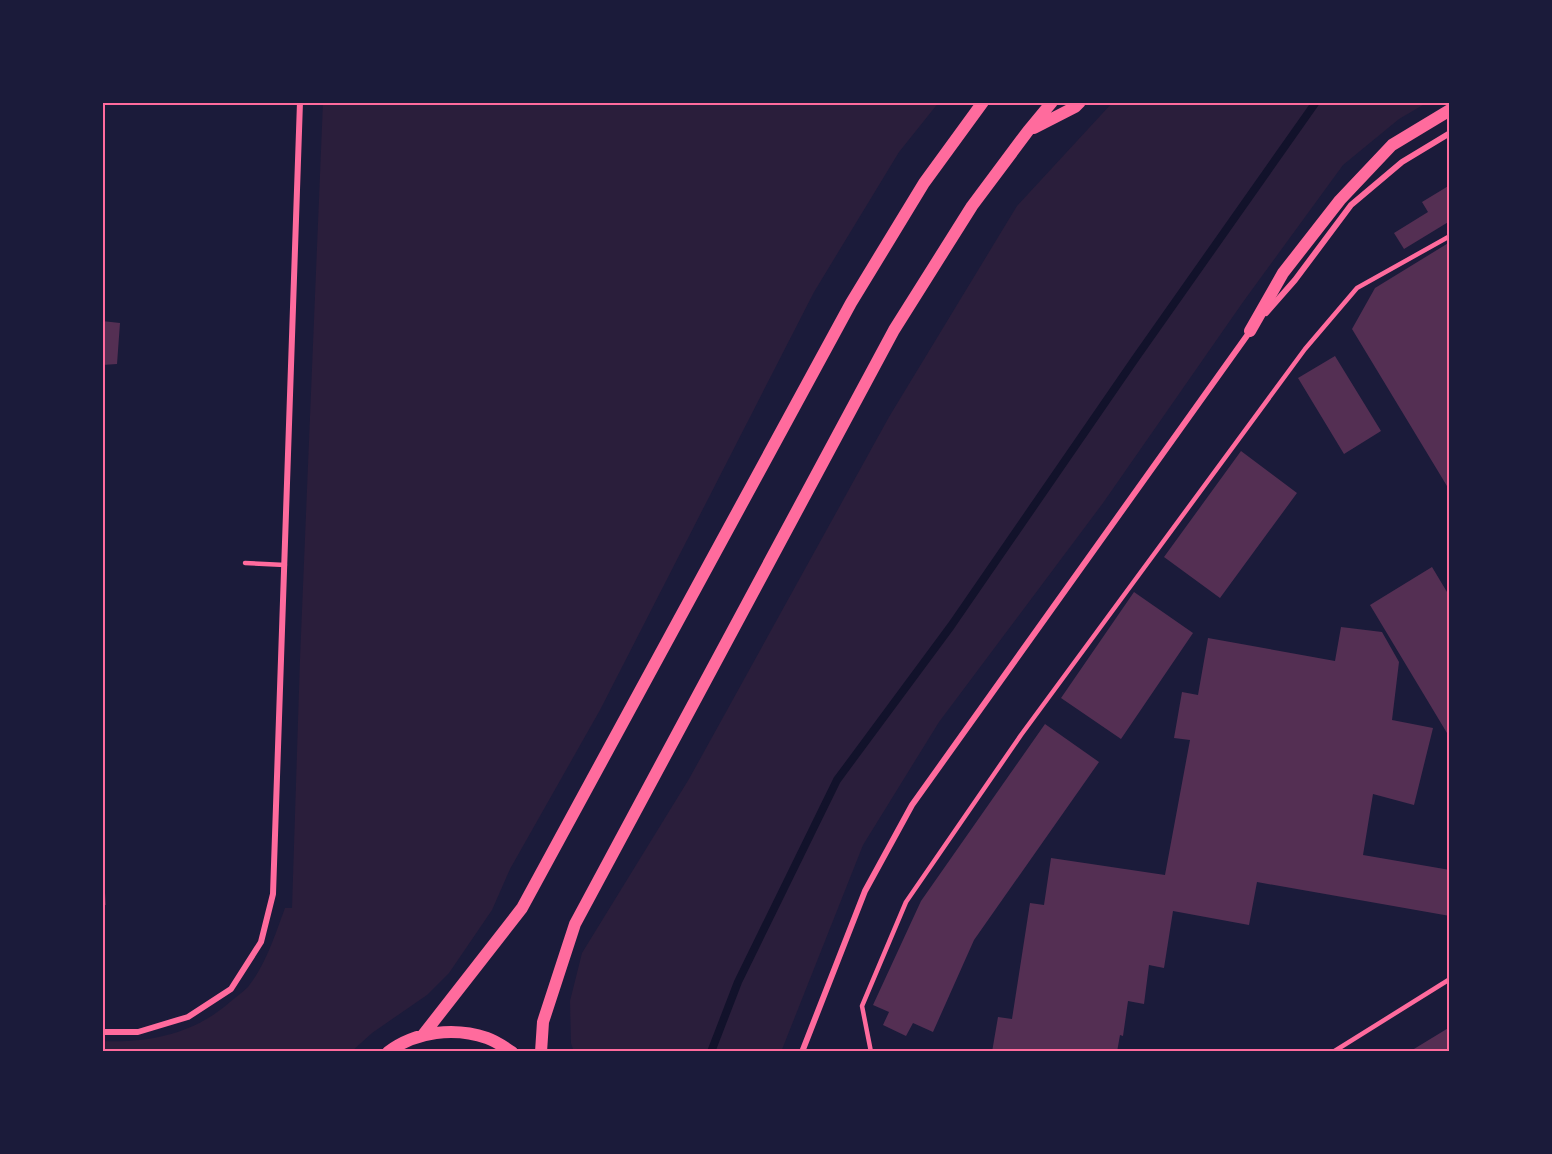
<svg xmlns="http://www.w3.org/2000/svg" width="1552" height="1154" viewBox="0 0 1552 1154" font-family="Rubik,sans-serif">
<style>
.green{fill:#2a1e3b}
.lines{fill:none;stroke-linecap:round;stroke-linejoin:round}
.stream{stroke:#12122b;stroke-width:8}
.building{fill:#542f53}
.service{stroke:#ff6b9d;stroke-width:4.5}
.minor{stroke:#ff6b9d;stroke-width:6}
.secondary{stroke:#ff6b9d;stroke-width:12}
.neatline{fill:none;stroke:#ff6b9d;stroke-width:2}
</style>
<rect width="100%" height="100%" fill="#1b1b3a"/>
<path class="green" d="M323,102H939L899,152L814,292L600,710L510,869L492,910L449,973L427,995L372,1033L351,1052H102V1041C149,1043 194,1034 230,1002C236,997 243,992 248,987C266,964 275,935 285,908H292L300,659Z
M1113,102H1428L1399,119L1343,165L1243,302L1103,503L939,722L863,845L781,1052H574L571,1043L570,1001L582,953L689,779L889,417L1017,206Z"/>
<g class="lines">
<path class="stream" d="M711,1052L738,982L837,780L951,626L1135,359L1316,102"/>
</g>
<path class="building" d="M1450,185V221L1404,249L1394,233L1428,212L1422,202Z
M1450,242V491L1352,329L1375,288Z
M102,321L120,323L117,364L102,365Z
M1335,356L1381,431L1344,454L1298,378Z
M1241,451L1297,493L1220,598L1164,557Z
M1432,567L1450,597V738L1370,605Z
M1134,592L1193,633L1121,739L1061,698Z
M1341,627L1382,632L1399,662L1392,720L1433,728L1414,805L1373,794L1363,855L1450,870V916L1257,882L1249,925L1173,911L1164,968L1149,965L1144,1004L1128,1001L1123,1036L1120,1035L1117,1052H992L998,1017L1012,1019L1030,903L1044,905L1051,858L1165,875L1190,740L1174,738L1182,692L1198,695L1208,638L1335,661Z
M1045,724L1099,762L974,940L933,1032L913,1023L906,1036L883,1025L889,1012L873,1005L921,901Z
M102,880H104L106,905H102Z
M1450,1027V1052H1409Z"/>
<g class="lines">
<path class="service" d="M245,563L285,565
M871,1052L862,1006L906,902L1021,735L1305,349L1357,288L1450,236
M1333,1052L1450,979"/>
<path class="minor" d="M1266,313L1295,280L1351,205L1402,162L1450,133
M102,1032H138L188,1017L231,989L261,942L273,894L300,102
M802,1052L865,891L912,805L1251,330"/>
<path class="secondary" d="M1034,128L1075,107L1080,102
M1250,331L1283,273L1340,200L1392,145L1450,110
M423,1035L522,908L851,303L924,183L983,102
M388,1052C416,1031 455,1027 487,1038C496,1041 504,1047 512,1052
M541,1052L543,1022L575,924L894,330L972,206L1028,131L1052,102"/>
</g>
<rect width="1552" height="1154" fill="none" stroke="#1b1b3a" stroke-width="207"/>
<rect x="104" y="104" width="1344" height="946" class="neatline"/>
</svg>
